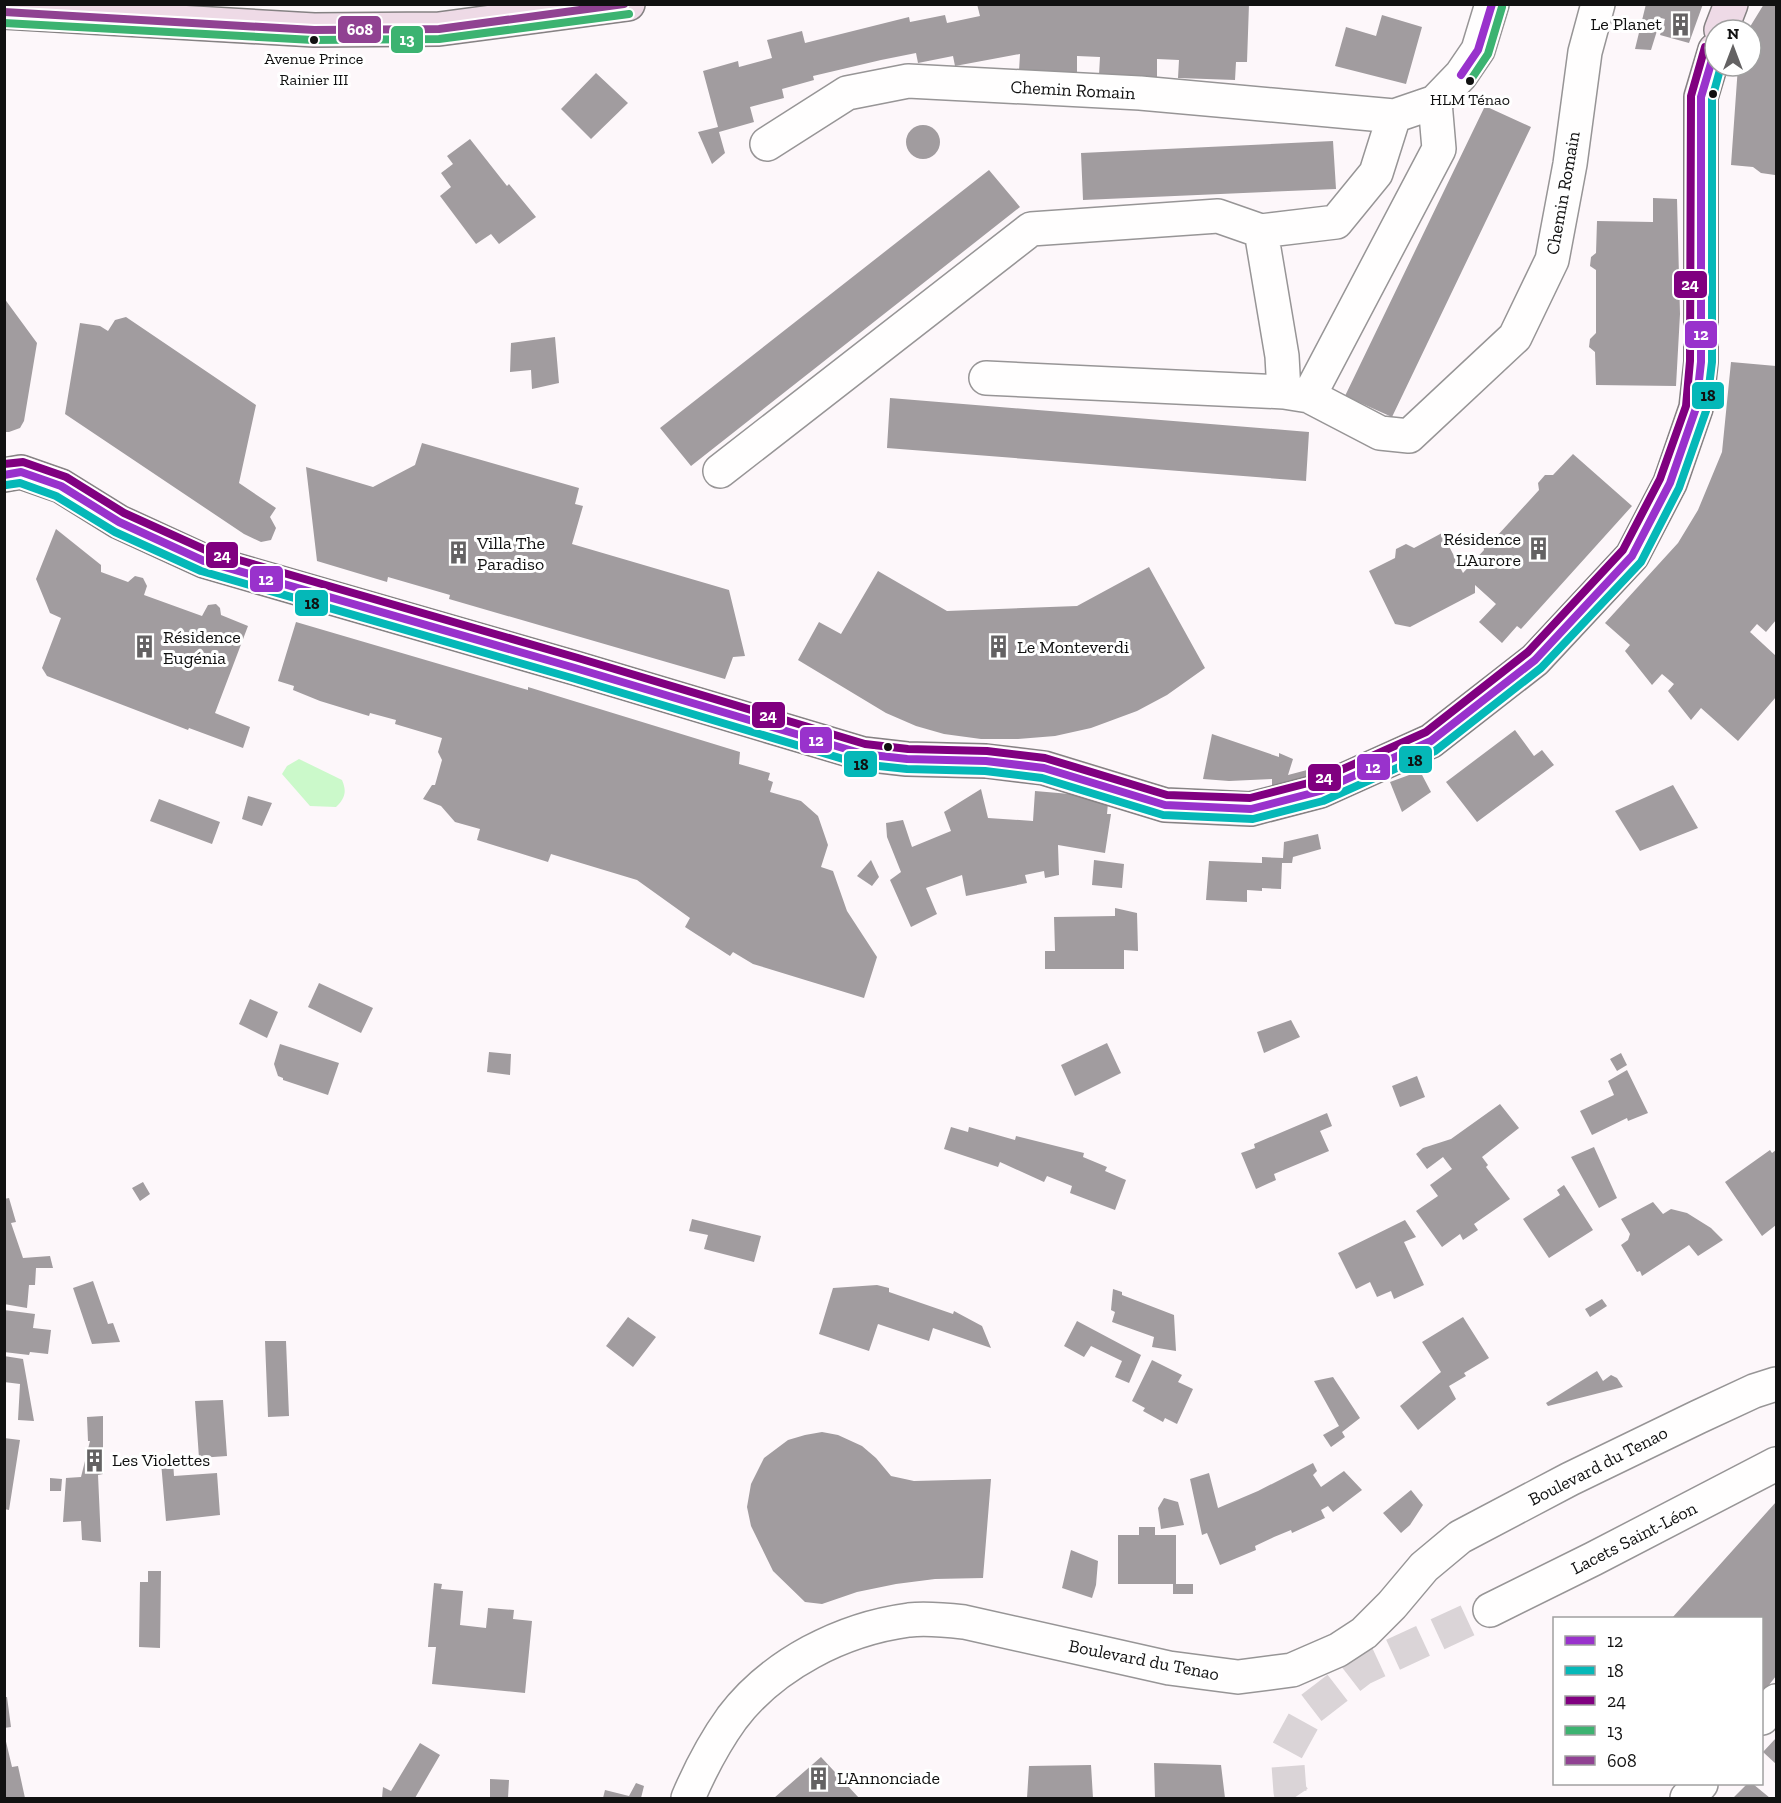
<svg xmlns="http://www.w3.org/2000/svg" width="1781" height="1803" viewBox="0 0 1781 1803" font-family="'Zilla Slab',serif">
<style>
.water{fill:#cbf9ca}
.building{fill:#a19c9f}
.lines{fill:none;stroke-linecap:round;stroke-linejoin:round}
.minor-tunnel{stroke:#dad4d7;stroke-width:33;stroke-dasharray:33 16;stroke-linecap:butt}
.minor-casing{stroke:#979596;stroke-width:36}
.major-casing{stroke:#858283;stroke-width:36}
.minor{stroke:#fffefe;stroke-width:33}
.major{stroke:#eedae6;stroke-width:33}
.bus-1-casing{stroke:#fff;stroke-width:12}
.bus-2-casing{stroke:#fff;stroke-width:12}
.bus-3-casing{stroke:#fff;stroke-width:12}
.bus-4-casing{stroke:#fff;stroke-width:12}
.bus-5-casing{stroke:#fff;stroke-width:12}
.bus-1{stroke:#9932cc;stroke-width:8}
.bus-2{stroke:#05b8b8;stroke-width:8}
.bus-3{stroke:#800080;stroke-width:8}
.bus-4{stroke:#3cb371;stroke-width:8}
.bus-5{stroke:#904292;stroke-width:8}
.bus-dot{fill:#111;stroke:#fff;stroke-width:2}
.labels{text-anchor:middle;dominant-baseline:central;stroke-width:6;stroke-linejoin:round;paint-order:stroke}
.bus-label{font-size:16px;fill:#111;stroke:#fff}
.poi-label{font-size:18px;fill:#111;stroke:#fff;text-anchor:start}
.street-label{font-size:18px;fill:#111;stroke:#fff}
.line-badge{stroke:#fff;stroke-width:2}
.badge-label{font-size:16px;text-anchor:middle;font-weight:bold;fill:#fff}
.pale-badge-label{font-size:16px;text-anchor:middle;font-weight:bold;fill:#111}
</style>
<rect width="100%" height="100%" fill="#fdf7fa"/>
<path class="water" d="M299,759L342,780C347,792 345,798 336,807L310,806L282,774L287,766Z"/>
<path class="building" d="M977,4H1249L1247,62H1236L1235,80L1178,78L1179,60L1157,59V78L1099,75L1100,57L1077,56V74L1019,71L1020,54L955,66L953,56L918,63L916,53L881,60L813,76L814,80L782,89L784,98L750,107L754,122L719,132L725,153L712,164L698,132L718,127L703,71L738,61L739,67L772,58L767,40L802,31L805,43L909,17L910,22L945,15L947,23L980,16Z
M1646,4H1703L1689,43L1660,35L1665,19L1661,18L1651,50L1635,49Z
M1764,4H1776V174L1775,175L1761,173L1753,167L1731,165L1738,66H1751V30H1748Z
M1382,15L1422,27L1406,84L1335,66L1346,27L1376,36Z
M596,73L628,103L591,139L561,109Z
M1485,106L1531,127L1392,417L1345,396Z
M906 142a17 17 0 1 1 34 0a17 17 0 1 1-34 0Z
M470,139L507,186L509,184L536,217L499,244L491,234L476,244L440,196L451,187L441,173L453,164L447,156Z
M1333,141L1336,189L1083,200L1081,153Z
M989,170L1020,207L691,466L660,428Z
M1653,198L1677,199L1680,314L1676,386L1596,385L1595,352L1589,347L1590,339L1596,333V270L1590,266L1591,257L1596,253L1597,221L1653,222Z
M4,298L37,343L24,421L20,428L9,432H4Z
M126,317L256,405L239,483L276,508L270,517L276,528L271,540L261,542L244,534L65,414L80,323L100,326L108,331L115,320Z
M555,337L559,383L532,389L531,370L510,372L511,343Z
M1731,362L1776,366V620L1766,632L1757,624L1750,632L1776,656V697L1738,741L1701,708L1691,720L1668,691L1674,684L1662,674L1652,685L1625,651L1630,645L1605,623L1678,543L1698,510L1722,452Z
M890,398L1309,432L1306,481L887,448Z
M422,443L579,488L575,504L583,506L572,544L729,590L745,656L733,657L725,679L449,599L450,595L388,577L387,582L317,561L306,467L373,487L415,465Z
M1573,454L1632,506L1521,629L1517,626L1502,643L1479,622L1496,604L1475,585V593L1410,627L1395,624L1369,571L1395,558L1396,549L1406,544L1414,548L1442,533L1463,573L1484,550L1483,543L1490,535L1497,536L1539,490L1538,483L1545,475H1553Z
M56,529L101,565V572L128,582L135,576L143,578L147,586L144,595L202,616L208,605L216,604L220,608L221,615L248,626L215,713L250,727L243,748L189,728L188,730L47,676L42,668L61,618L50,613L36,579Z
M1149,567L1205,668L1167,695L1137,711L1091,728L1055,736L1018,739H981L944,734L916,726L886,713L798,660L819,622L841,634L878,571L947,611L1077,606Z
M296,622L528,690V687L740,752L739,764L770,773L768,780L773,782L770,792L801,801L818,816L828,845L821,867L833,871L847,911L877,957L864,998L753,964L733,952L730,956L685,927L690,918L637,880L551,854L548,862L477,840L480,829L455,822L441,806L423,799L432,785H435L442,760L438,752L442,738L395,724L396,720L370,713L369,716L320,701L293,690L294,686L278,681Z
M1515,730L1534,756L1542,750L1554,765L1477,822L1446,782Z
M1212,734L1279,757V753L1293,759L1288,775L1307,770L1309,778L1272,789V779L1229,781L1203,779Z
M1420,771L1431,792L1402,812L1390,782Z
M1673,785L1698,828L1640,851L1615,811Z
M981,789L988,818L1033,821L1035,791L1070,794L1108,803L1107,814H1111L1105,853L1058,845L1059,875L1045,878L1044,871L1025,875L1027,883L966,896L962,875L926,888L937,914L911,927L890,880L901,872L887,837L886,823L903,820L912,847L951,831L944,812Z
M248,796L272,803L262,826L242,819Z
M159,799L220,822L212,844L150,821Z
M1318,834L1321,849L1293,857L1292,863H1282L1281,889L1262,888V891L1247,890V902L1206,900L1209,861L1262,863V857L1283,858L1284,842Z
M871,860L879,877L872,886L857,876Z
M1094,860L1124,864L1122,888L1092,885Z
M1115,908L1137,913L1138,951L1124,950V969H1045V951H1055L1054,917L1115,916Z
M319,983L373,1008L361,1033L308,1007Z
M250,999L278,1012L267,1038L239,1024Z
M1291,1020L1300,1037L1264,1053L1257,1032Z
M1107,1043L1121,1073L1075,1096L1061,1065Z
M280,1044L339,1063L328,1095L283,1080V1078L278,1076L274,1064Z
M489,1052L511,1054L510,1075L487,1072Z
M1621,1053L1627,1065L1617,1071L1610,1059Z
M1627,1070L1648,1113L1628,1121L1627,1118L1592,1135L1580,1111L1614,1095L1608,1081Z
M1417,1076L1425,1097L1400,1107L1392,1086Z
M1500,1104L1519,1128L1482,1157L1488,1165L1486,1167L1510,1199L1474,1224L1478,1230L1463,1240L1460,1234L1442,1247L1416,1211L1438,1196L1430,1185L1452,1169L1443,1157L1427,1169L1416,1154L1423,1148L1451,1139Z
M1327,1113L1332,1126L1320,1131L1329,1151L1274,1174L1276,1180L1256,1189L1241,1153L1255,1148L1254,1144Z
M951,1127L968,1132L969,1127L1015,1140L1016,1136L1084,1153L1083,1157L1107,1167L1105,1171L1126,1180L1115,1210L1070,1193L1072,1186L1047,1176L1044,1182L1000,1162L998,1167L944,1149Z
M1594,1147L1617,1198L1599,1208L1571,1157Z
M1770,1150L1772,1153L1776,1150V1225L1762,1236L1725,1182Z
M143,1182L150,1194L140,1201L132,1188Z
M1564,1185L1593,1230L1549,1258L1523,1219L1560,1195L1557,1190Z
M9,1198L16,1222L11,1223L23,1258L50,1256L53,1268H36L35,1285H29L27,1308L4,1304V1199Z
M1653,1202L1663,1214L1671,1209L1687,1213L1711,1228L1723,1240L1698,1256L1689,1245L1642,1276L1640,1271L1637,1272L1621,1245L1628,1240L1630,1234L1621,1219Z
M692,1219L761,1236L754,1262L704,1249L708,1235L689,1231Z
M1405,1220L1416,1237L1404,1242L1424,1285L1394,1299L1391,1291L1377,1297L1370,1282L1356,1289L1338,1253Z
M93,1281L108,1324L113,1323L120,1342L92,1344L73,1288Z
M877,1285L889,1288V1292L953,1314L954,1311L982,1326L991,1348L933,1328L929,1341L878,1324L869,1351L819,1334L833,1288Z
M1113,1289L1122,1292V1295L1174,1315L1176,1351L1152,1347L1154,1337L1112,1322L1115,1312L1111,1310Z
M1602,1299L1607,1306L1590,1317L1585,1309Z
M4,1310L35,1314L33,1328L51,1330L48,1354L30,1352L29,1355L4,1352Z
M628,1317L656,1337L633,1367L606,1346Z
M1463,1317L1489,1358L1464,1373L1466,1376L1449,1386L1456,1399L1418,1430L1400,1406L1441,1372L1422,1342Z
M1077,1321L1141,1355L1129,1383L1115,1377L1122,1361L1091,1346L1084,1357L1064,1346Z
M265,1341H286L289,1416L268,1417Z
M4,1356L23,1359L34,1421L18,1420L20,1384L4,1382Z
M1152,1360L1182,1375L1178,1382L1193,1389L1177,1424L1165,1418L1163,1422L1143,1411L1145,1408L1132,1401Z
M1597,1371L1603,1381L1611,1375L1617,1378L1623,1387L1548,1406L1546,1403Z
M1333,1377L1360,1418L1342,1432L1345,1437L1331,1447L1323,1435L1339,1426L1314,1381Z
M223,1400L227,1456L199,1458L195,1401Z
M103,1416V1474L98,1475L101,1542L82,1540L81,1521L63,1522L66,1478L81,1477L90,1441H88L87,1417Z
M822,1432L838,1435L862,1446L876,1458L891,1476L914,1481L991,1479L983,1578L935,1579L896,1584L857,1592L822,1604L805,1602L773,1571L751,1526L747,1507L751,1484L764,1458L788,1440L805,1435Z
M4,1438L20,1440L9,1510L4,1509Z
M173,1461L174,1476L217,1473L220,1515L166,1521L161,1462Z
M1313,1463L1317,1471L1313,1475L1321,1487L1344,1471L1362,1490L1333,1512L1328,1506L1321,1510L1325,1518L1292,1533L1291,1530L1274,1537L1255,1546L1256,1550L1220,1565L1207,1533L1202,1535L1190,1479L1209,1473L1218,1508L1258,1491Z
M50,1478L62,1479L61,1491H50Z
M1411,1490L1423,1505L1410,1525L1401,1533L1383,1513Z
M1164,1498L1178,1502L1184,1525L1161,1529L1158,1508Z
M1776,1502V1676L1762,1694V1618H1672Z
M1139,1527H1155V1535H1176V1584H1193V1594H1173V1584H1118V1535H1139Z
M1071,1550L1098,1561L1096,1585L1092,1598L1062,1588Z
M148,1571H161L160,1648L139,1647L140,1582H148Z
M434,1583L442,1584L441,1589L463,1591L460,1625L486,1628L488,1608L514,1610L513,1619L532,1621L525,1693L432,1684L436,1647H428Z
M4,1697H7L11,1727L4,1728Z
M4,1733L12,1767L18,1766L25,1798H4Z
M1776,1738V1764L1763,1752Z
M420,1743L440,1755L415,1798H382L383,1787L391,1791Z
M821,1757L859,1798H774Z
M1154,1763L1221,1765L1225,1798H1155Z
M1091,1765L1093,1798H1027L1029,1766Z
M490,1779L509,1780L508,1798H490Z
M636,1783L644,1786L641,1798H603L605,1790L629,1796Z
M1747,1784H1753L1770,1798H1733Z"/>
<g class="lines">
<path class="minor-tunnel" d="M1294,1798L1290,1792L1287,1751L1310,1709L1362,1669L1490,1610"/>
<defs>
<path id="minor" d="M767,144L847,93L908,81L1140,93L1394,116L1435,102L1461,75L1478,50L1492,4
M1261,231L1336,222L1376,173L1394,116
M986,378L1284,392L1309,396L1439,149L1435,102
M1309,396L1380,433L1409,436L1515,337L1552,260L1570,164L1585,52L1598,4
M720,471L1031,229L1218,216L1261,231L1282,356L1284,392
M1490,1610L1593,1559L1776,1464
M1762,1718L1776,1701
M688,1798C700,1770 714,1743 732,1718C773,1664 842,1629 909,1620C927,1618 946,1620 964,1622L1169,1668L1238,1677L1292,1670L1338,1650L1364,1633L1392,1605L1424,1567L1460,1537L1570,1479L1698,1417L1754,1391L1776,1384
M1687,1798L1701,1784"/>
<path id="major" d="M4,12L314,30L439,29L628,4
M1721,30L1731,4
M4,475L21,472L61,486L119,522L204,561L575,668L863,754L907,759L986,761L1044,768L1165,805L1251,809L1320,791L1431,741L1535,660L1632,556L1670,483L1696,408L1701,362V97L1715,50"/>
</defs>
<use href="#minor" class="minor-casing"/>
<use href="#major" class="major-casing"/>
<use href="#minor" class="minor"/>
<use href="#major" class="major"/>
<defs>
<path id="bus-1" d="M1461,75L1478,50L1492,4
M4,475L21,472L61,486L119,522L204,561L575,668L863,754L907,759L986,761L1044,768L1165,805L1251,809L1320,791L1431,741L1535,660L1632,556L1670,483L1696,408L1701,362V97L1715,50"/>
<path id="bus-2" d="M6,485L20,483L56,496L115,532L201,571L572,678L860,764L907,769L985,771L1042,778L1163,815L1253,819L1323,801L1435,751L1541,668L1641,562L1679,488L1706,411L1712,362V99L1721,66"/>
<path id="bus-3" d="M4,464L23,462L66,477L124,513L208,551L578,658L865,744L908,749L987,751L1045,758L1167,795L1250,798L1316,781L1426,732L1528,652L1623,550L1660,479L1686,406L1690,361L1691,96L1705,47"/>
<path id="bus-4" d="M4,23L313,40L439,39L629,14
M1470,81L1488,54L1502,7"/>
<path id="bus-5" d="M4,12L314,30L439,29L624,4"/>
</defs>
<use href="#bus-1" class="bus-1-casing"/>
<use href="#bus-2" class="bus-2-casing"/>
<use href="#bus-3" class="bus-3-casing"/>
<use href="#bus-4" class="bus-4-casing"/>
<use href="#bus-5" class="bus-5-casing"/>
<use href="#bus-1" class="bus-1"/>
<use href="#bus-2" class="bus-2"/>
<use href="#bus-3" class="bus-3"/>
<use href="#bus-4" class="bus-4"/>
<use href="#bus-5" class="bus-5"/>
</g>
<defs>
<symbol id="building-bare" viewBox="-9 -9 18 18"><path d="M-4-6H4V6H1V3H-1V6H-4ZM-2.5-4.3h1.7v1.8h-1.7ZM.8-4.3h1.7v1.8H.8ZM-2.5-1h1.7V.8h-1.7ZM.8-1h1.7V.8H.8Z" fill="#646263" stroke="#fff" stroke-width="2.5" paint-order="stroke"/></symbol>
</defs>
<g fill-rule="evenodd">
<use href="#building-bare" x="1664" y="8" width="33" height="33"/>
<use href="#building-bare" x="1522" y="532" width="33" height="33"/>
<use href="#building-bare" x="442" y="536" width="33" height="33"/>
<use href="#building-bare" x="128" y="630" width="33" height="33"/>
<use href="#building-bare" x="982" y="630" width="33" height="33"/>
<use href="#building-bare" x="78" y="1444" width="33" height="33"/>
<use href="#building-bare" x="802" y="1762" width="33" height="33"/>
</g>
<g class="bus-dot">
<circle cx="314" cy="40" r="5"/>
<circle cx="1470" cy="81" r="5"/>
<circle cx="1713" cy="94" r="5"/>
<circle cx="888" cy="747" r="5"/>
</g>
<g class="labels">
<g class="bus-label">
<text x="314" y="58">Avenue Prince<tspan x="314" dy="21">Rainier III</tspan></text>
<text x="1470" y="99">HLM Ténao</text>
</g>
<g class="poi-label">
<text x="1662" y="24" text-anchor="end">Le Planet</text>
<text x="1521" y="539" text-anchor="end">Résidence<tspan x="1521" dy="21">L'Aurore</tspan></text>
<text x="477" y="543">Villa The<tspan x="477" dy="21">Paradiso</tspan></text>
<text x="163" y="637">Résidence<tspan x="163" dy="21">Eugénia</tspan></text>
<text x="1017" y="647">Le Monteverdi</text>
<text x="112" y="1460">Les Violettes</text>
<text x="837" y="1778">L'Annonciade</text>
</g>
<g class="street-label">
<text transform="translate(1073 90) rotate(3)">Chemin Romain</text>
<text transform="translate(1563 193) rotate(-80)">Chemin Romain</text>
<text transform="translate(1598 1466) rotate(-27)">Boulevard du Tenao</text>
<text transform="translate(1634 1538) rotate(-27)">Lacets Saint-Léon</text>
<text transform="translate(1144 1660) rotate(11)">Boulevard du Tenao</text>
</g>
</g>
<g class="line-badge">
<rect x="337" y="15" width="45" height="29" rx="6" fill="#904292"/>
<rect x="390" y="25" width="34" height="29" rx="6" fill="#3cb371"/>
<rect x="1673" y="270" width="35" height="29" rx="6" fill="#800080"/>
<rect x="1684" y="320" width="34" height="29" rx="6" fill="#9932cc"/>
<rect x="1691" y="381" width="34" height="29" rx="6" fill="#05b8b8"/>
<rect x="205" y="541" width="34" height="28" rx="6" fill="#800080"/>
<rect x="249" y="565" width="35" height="28" rx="6" fill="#9932cc"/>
<rect x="294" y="589" width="35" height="28" rx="6" fill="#05b8b8"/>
<rect x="751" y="701" width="35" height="28" rx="6" fill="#800080"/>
<rect x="799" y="726" width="34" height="28" rx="6" fill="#9932cc"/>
<rect x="1398" y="745" width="35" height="29" rx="6" fill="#05b8b8"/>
<rect x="843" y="750" width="35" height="28" rx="6" fill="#05b8b8"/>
<rect x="1356" y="753" width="35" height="28" rx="6" fill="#9932cc"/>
<rect x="1307" y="763" width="35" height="29" rx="6" fill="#800080"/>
</g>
<g class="badge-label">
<text x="360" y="35">608</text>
<text x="407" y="45">13</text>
<text x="1690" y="290">24</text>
<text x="1701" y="340">12</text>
<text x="222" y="561">24</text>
<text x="266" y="585">12</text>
<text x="768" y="721">24</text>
<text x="816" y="746">12</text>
<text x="1373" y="773">12</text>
<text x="1324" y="783">24</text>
</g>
<g class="pale-badge-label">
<text x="1708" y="401">18</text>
<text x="312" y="609">18</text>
<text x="1415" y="766">18</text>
<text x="861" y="770">18</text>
</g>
<rect width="1781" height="1803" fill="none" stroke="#111111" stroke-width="12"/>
<rect x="1553" y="1617" width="210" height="168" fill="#ffffff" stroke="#a0a0a0" stroke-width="1.5"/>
<rect x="1565" y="1636" width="30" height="9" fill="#9932cc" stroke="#a0a0a0" stroke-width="1.5"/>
<text x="1607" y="1647" font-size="18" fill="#111111">12</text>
<rect x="1565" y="1666" width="30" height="9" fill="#05b8b8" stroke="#a0a0a0" stroke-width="1.5"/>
<text x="1607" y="1677" font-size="18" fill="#111111">18</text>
<rect x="1565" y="1696" width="30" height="9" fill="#800080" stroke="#a0a0a0" stroke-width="1.5"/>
<text x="1607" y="1707" font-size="18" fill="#111111">24</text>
<rect x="1565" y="1726" width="30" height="9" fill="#3cb371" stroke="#a0a0a0" stroke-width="1.5"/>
<text x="1607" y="1737" font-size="18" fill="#111111">13</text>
<rect x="1565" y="1756" width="30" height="9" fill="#904292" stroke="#a0a0a0" stroke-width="1.5"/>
<text x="1607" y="1767" font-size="18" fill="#111111">608</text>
<g transform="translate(1733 48)"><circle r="28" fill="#ffffff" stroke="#a0a0a0" stroke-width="1.5"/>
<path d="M0-4.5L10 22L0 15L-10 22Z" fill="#646263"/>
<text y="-9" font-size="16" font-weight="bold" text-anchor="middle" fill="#111111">N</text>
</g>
</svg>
